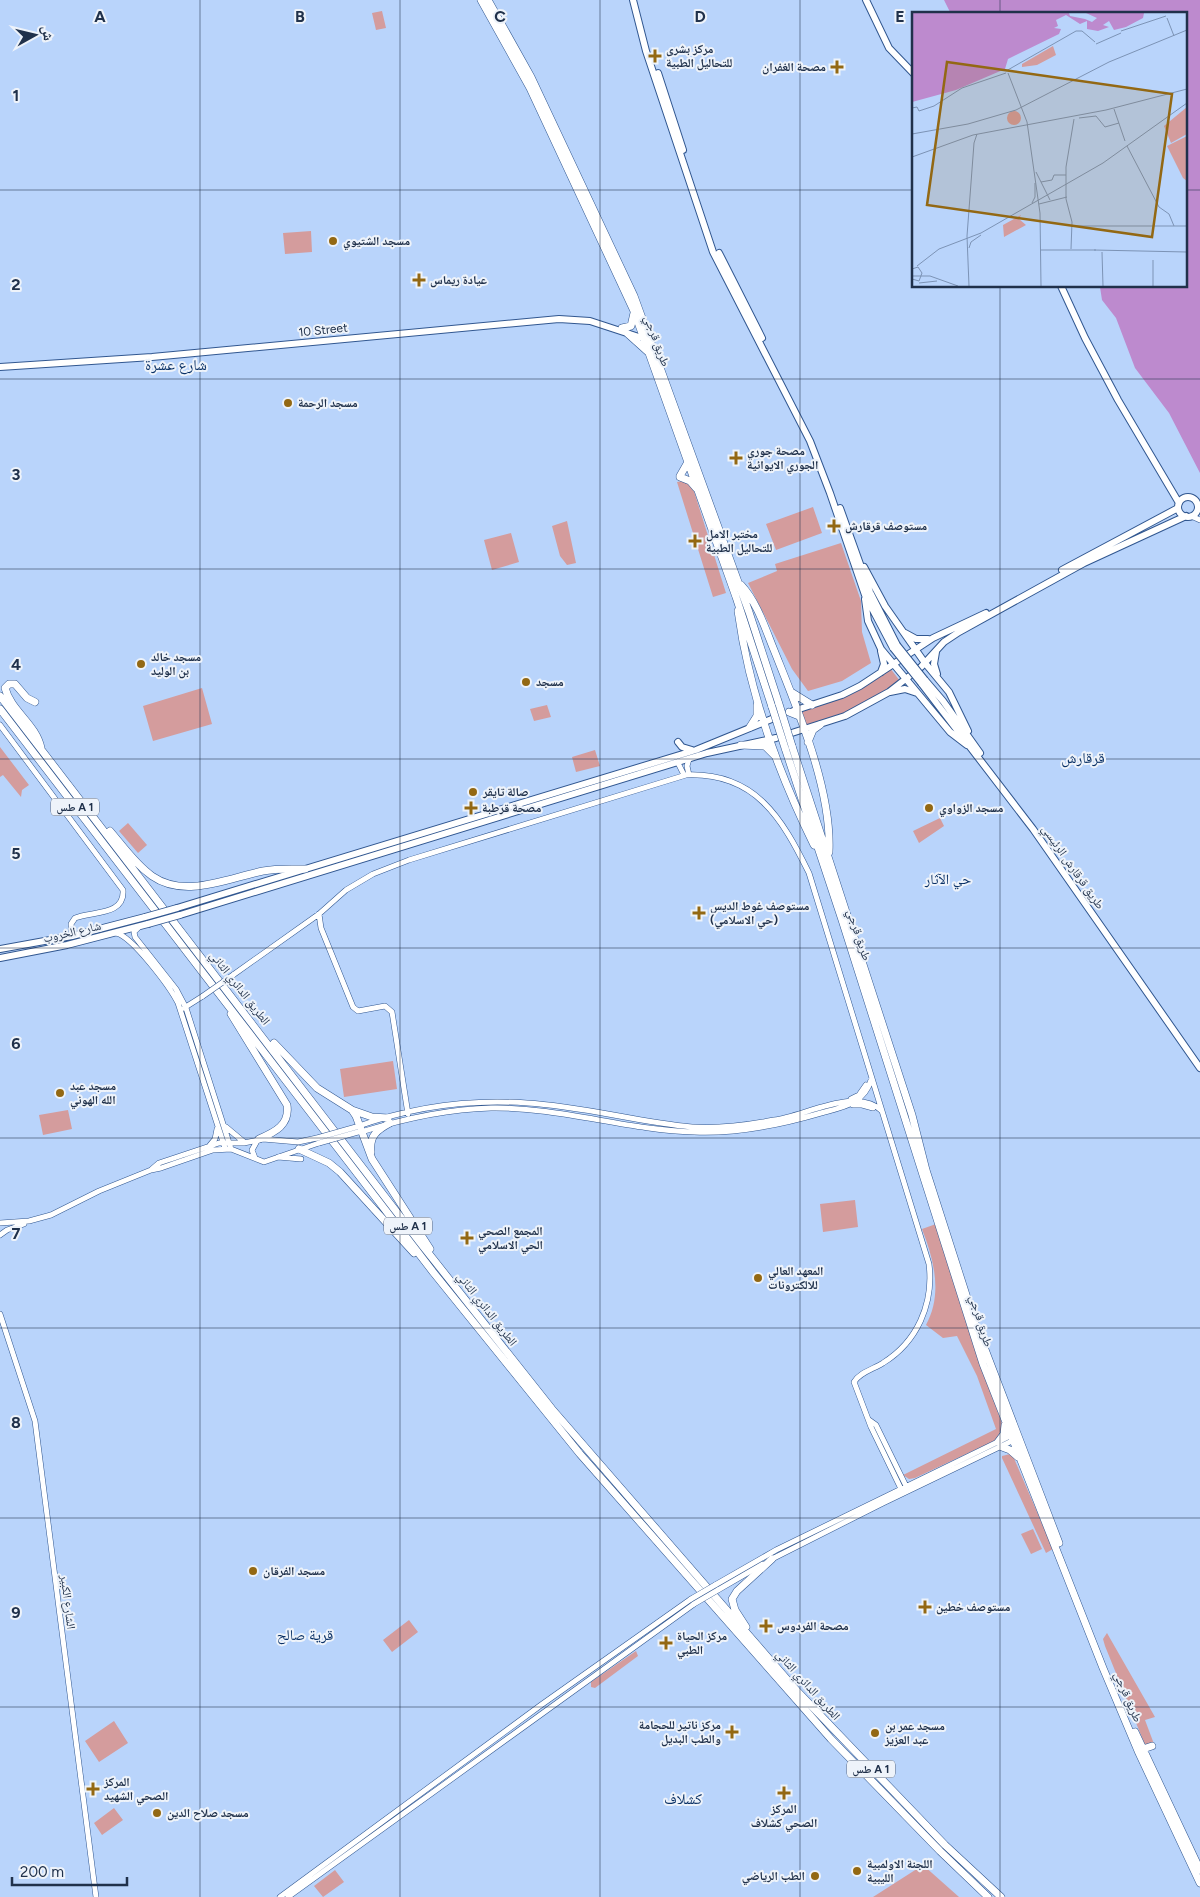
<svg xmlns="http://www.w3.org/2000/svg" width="1200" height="1897" viewBox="0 0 1200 1897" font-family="Figtree,'Noto Naskh Arabic',sans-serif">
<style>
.green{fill:#d49c9d}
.water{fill:#bd8ace}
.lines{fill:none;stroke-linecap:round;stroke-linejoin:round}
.minor-casing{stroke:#315790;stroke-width:6}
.major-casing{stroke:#315790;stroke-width:8}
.highway-casing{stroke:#315790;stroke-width:8}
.minor{stroke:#fff;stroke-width:5}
.major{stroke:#fff;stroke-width:6}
.highway{stroke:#fff;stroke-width:7}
.minor-bridge-casing{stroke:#315790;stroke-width:6;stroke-linecap:butt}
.major-bridge-casing{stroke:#315790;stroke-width:8;stroke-linecap:butt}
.highway-bridge-casing{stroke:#315790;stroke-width:8;stroke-linecap:butt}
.minor-bridge{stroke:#fff;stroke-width:5}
.major-bridge{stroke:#fff;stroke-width:6}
.highway-bridge{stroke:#fff;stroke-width:7}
.grid{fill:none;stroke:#20314b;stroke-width:1;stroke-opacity:0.55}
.poi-dot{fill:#936813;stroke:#eef3fa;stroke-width:2}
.labels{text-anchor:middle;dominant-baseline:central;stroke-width:4;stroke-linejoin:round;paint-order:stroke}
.shield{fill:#eef3fa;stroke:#5e6b80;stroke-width:1}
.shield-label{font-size:11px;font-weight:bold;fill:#20314b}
.poi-label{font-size:12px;font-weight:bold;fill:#20314b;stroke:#eef3fa;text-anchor:start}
.street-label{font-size:12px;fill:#20314b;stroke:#eef3fa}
.neighbourhood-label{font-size:14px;fill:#0a3166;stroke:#eef3fa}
.quarter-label{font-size:15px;fill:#0a3166;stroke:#eef3fa}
.inset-road{fill:none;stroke:#7c93b5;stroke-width:1}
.view{fill:#936813;fill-opacity:0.15;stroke:#936813;stroke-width:2.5}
.inset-edge{fill:none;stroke:#20314b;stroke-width:2.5}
.grid-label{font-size:16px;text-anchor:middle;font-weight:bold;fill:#20314b;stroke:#eef3fa;stroke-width:4;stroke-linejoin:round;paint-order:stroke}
</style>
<rect width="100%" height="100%" fill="#b9d4fb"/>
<path class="green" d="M382,11L386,28L376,30L372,13Z
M311,231L312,252L285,254L283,233Z
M683,481L690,484L693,488L726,593L713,597L677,482Z
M813,507L822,533L776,550L766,524Z
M567,521L576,563L567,565L560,556L552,526Z
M511,533L519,562L492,570L484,540Z
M841,543L861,601L862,632L871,663L842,681L808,691L792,669L748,583L777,571L775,564Z
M890,668L900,681L854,710L806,727L800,711L847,695Z
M202,688L212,724L153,741L143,706Z
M547,705L551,717L534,721L530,709Z
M0,747L29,785L22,790L21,797L3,775L0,777Z
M595,750L600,766L576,772L572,757Z
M940,818L944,826L919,843L913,831Z
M128,823L147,845L138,853L119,831Z
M393,1061L397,1089L344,1097L340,1069Z
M68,1110L72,1129L43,1135L39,1115Z
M855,1200L858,1227L823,1232L820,1204Z
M936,1224L972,1340L1003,1426L996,1440L915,1478L909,1479L903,1475L996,1429L977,1376L957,1336L943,1338L926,1325C943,1294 934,1260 922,1229Z
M1010,1454L1013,1456L1053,1549L1046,1553L1002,1458V1456Z
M1033,1529L1042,1549L1031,1554L1021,1534Z
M409,1620L418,1632L392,1652L383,1640Z
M1107,1633L1155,1717L1145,1720L1154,1744L1145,1745L1105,1646L1103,1639Z
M636,1651L638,1656L595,1688L591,1687V1682Z
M114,1721L128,1743L99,1762L85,1741Z
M114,1808L123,1820L102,1835L94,1823Z
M923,1865L959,1897H873Z
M335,1870L344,1882L323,1897L314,1886Z"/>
<path class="water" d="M944,0H1200V473L1169,413L1135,368L1116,318L1102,300L1100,287L1186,286V14H951Z"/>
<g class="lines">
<defs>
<path id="minor" d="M1196,502L1200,506
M1191,516L1200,520
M0,725L123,890C125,916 92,911 75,918L71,924L72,936
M678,763L684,775
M689,775L687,766L689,759
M319,914L321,928L353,1007L358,1011L385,1006L392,1012L408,1114
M138,928L134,932L135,937L176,989L186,1008L231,1149
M116,933C132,936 170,987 178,1003L225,1148
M233,975L319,914L346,890L373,874L409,860L686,775C755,772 782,818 809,873L929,1264C934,1304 917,1342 883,1363C874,1369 860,1372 854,1382L871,1427L903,1493
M184,1008L203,996
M851,1099L859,1095L866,1085
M853,1105H862L873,1108
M226,1127L244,1142
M356,1127C411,1107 470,1099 527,1103C582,1106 637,1122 692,1127C719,1129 748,1125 774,1120C805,1116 857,1086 882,1111
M361,1132C403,1119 446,1109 491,1108C560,1107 626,1130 694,1132C737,1134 780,1125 821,1113C843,1107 864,1104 871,1080
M210,1145L215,1139L217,1129
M278,1157L301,1159
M255,1158L252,1150L257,1141
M152,1169L159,1163L219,1143H244L263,1139L298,1142L317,1138
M0,1223L29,1221L51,1215L99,1191L151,1170L161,1168L213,1150L231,1149L264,1162L319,1143
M0,1235L7,1230L24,1224
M0,1314L35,1421L96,1897
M869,1420L876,1425L907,1488
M770,1560L883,1503L1016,1439
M715,1585L776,1550L1014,1434
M718,1590L763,1564
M280,1897L541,1705L691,1599
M288,1897L694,1604"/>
<path id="major" d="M633,0L646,51L713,252L810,441L830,493L865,595L893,648
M866,0L889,48L914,74
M658,73L683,150
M719,253L762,338
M1061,286L1085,338L1118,400L1179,503
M0,367L152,357L559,319L590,321L645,339
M1178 507a10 10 0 1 1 20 0a10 10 0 1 1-20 0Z
M840,508L870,592L897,645
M864,567L885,606L925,663L949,692L968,731
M1062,570L1178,508
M865,599L868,621L881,649L950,732L967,745
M905,633L916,639H928
M936,652L934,664L937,674
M881,672L884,664L881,651
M925,680L943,701L980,753
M921,683L1033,829L1200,1068
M890,692L905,689L917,693
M793,711L842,695L860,686L933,638L986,613
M678,742L682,747L692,750
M177,908L696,750L779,716
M180,915L707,753L776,738L845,716L889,692L921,667L944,642L959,632L1084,563L1186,516
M0,949L72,936L145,917
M0,958L67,945L148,924"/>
<path id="highway" d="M481,0L530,88L634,311L736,597L772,707
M488,0L531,77L634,296L749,612L779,704
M622,328L631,326L634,313
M628,334L648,352
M680,476L688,462
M680,477L690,481L696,488
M741,585C757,602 765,628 774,650C797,708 832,789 829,852
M738,611C749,692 778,772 814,845
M791,692L812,705
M0,696L422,1245L552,1409L798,1692L945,1845L1001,1897
M35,702L27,698L15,684H9L5,688C11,711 36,724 41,748
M0,709L433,1272L580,1454L831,1739L940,1851L988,1897
M789,712L799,716
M750,727L757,716V705
M808,742L813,730L820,725
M741,745L765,746L774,755
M792,746L912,1115L926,1170L976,1326L1059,1543
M785,748L842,920L983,1364L1103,1668L1138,1751L1200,1883
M110,831C123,846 135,864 152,876C185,899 228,878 263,871C277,868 291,869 305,869
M231,1014L287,1105C290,1125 275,1132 259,1139
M274,1043L317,1088L352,1110L356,1116L372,1159L430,1249
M352,1110L372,1117L388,1118
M299,1149L329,1163L340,1172L414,1253
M371,1152C369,1136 377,1130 390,1123
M998,1442L1004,1434L1005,1425
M1002,1447L1010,1450L1018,1457
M746,1627L735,1610L732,1599L737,1591L772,1559
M1135,1732L1200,1870
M1143,1749L1152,1746"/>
</defs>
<use href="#minor" class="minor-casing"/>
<use href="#major" class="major-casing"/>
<use href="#highway" class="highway-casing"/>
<use href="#minor" class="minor"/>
<use href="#major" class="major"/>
<use href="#highway" class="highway"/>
<defs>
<path id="minor-bridge" d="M203,996L233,975
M317,1138L356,1127
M319,1143L358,1132
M691,1599L715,1585
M694,1604L718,1590"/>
<path id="major-bridge" d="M897,645L925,680
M893,648L921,683
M145,917L177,908
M148,924L180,915"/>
<path id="highway-bridge" d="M779,704L792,746
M772,707L785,748"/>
</defs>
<use href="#minor-bridge" class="minor-bridge-casing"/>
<use href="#major-bridge" class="major-bridge-casing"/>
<use href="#highway-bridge" class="highway-bridge-casing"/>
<use href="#minor-bridge" class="minor-bridge"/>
<use href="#major-bridge" class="major-bridge"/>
<use href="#highway-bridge" class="highway-bridge"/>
</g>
<path class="grid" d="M200,0V1897M400,0V1897M600,0V1897M800,0V1897M1000,0V14M0,190H914M1186,190H1200M1000,286V1897M0,379H1200M0,569H1200M0,759H1200M0,948H1200M0,1138H1200M0,1328H1200M0,1518H1200M0,1707H1200"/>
<g class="poi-dot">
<path d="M652.5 48.5h5v5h5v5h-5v5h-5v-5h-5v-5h5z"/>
<path d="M834.5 59.5h5v5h5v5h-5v5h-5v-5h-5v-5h5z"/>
<circle cx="333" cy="241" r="5"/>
<path d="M416.5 272.5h5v5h5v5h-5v5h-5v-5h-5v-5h5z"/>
<circle cx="288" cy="403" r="5"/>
<path d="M733.5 450.5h5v5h5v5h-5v5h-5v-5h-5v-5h5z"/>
<path d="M831.5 518.5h5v5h5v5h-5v5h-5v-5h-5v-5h5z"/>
<path d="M692.5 533.5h5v5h5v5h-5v5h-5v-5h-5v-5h5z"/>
<circle cx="141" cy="664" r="5"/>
<circle cx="526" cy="682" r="5"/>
<circle cx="473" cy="792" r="5"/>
<path d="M468.5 800.5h5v5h5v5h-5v5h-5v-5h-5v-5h5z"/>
<circle cx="929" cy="808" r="5"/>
<path d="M696.5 905.5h5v5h5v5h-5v5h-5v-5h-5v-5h5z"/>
<circle cx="60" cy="1093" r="5"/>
<path d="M464.5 1230.5h5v5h5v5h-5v5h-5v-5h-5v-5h5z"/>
<circle cx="758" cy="1278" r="5"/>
<circle cx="253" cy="1571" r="5"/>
<path d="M922.5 1599.5h5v5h5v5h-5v5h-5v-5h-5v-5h5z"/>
<path d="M763.5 1618.5h5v5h5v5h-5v5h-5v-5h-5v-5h5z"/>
<path d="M663.5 1635.5h5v5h5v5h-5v5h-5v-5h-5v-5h5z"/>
<path d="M729.5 1724.5h5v5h5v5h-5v5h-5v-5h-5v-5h5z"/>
<circle cx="875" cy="1733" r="5"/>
<path d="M90.5 1781.5h5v5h5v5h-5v5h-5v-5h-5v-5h5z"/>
<path d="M781.5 1785.5h5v5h5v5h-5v5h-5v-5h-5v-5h5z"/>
<circle cx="157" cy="1813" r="5"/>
<circle cx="857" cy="1871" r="5"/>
<circle cx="815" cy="1876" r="5"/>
</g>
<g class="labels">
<g class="shield">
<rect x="51" y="798.5" width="48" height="17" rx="4"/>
<rect x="384" y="1217.5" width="48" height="17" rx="4"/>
<rect x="847" y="1760.5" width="48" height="17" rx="4"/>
</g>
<g class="shield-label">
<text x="75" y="807">طس A 1</text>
<text x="408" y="1226">طس A 1</text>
<text x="871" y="1769">طس A 1</text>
</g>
<g class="poi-label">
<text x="666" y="49">مركز بشرى<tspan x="666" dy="14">للتحاليل الطبية</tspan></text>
<text x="826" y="67" text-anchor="end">مصحة الغفران</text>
<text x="343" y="241">مسجد الشتيوي</text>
<text x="430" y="280">عيادة ريماس</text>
<text x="298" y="403">مسجد الرحمة</text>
<text x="747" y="451">مصحة جوري<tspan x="747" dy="14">الجوري الايوائية</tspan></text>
<text x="845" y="526">مستوصف قرقارش</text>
<text x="706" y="534">مختبر الامل<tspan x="706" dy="14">للتحاليل الطبية</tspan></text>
<text x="151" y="657">مسجد خالد<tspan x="151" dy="14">بن الوليد</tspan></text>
<text x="536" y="682">مسجد</text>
<text x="483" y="792">صالة تايقر</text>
<text x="482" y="808">مصحة قرطبة</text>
<text x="939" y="808">مسجد الزواوي</text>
<text x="710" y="906">مستوصف غوط الديس<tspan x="710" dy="14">(حي الاسلامي)</tspan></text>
<text x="70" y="1086">مسجد عبد<tspan x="70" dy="14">الله الهوني</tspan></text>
<text x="478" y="1231">المجمع الصحي<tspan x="478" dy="14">الحي الاسلامي</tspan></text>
<text x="768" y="1271">المعهد العالي<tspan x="768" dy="14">للالكترونات</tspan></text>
<text x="263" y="1571">مسجد الفرقان</text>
<text x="936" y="1607">مستوصف خطين</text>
<text x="777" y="1626">مصحة الفردوس</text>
<text x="677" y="1636">مركز الحياة<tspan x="677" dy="14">الطبي</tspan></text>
<text x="721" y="1725" text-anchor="end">مركز ناتير للحجامة<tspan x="721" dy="14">والطب البديل</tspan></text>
<text x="885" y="1726">مسجد عمر بن<tspan x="885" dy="14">عبد العزيز</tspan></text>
<text x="104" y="1782">المركز<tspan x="104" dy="14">الصحي الشهيد</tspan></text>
<text x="784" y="1809" text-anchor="middle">المركز<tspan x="784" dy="14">الصحي كشلاف</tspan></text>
<text x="167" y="1813">مسجد صلاح الدين</text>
<text x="867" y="1864">اللجنة الاولمبية<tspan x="867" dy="14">الليبية</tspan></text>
<text x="805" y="1876" text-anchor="end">الطب الرياضي</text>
</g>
<g class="street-label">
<text transform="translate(323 330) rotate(-6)">10 Street</text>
<text transform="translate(657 341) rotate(70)">طريق قرجي</text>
<text transform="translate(1073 867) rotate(55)">طريق قرقارش الرئيسي</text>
<text transform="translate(72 932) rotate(-13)">شارع الخروب</text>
<text transform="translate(859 935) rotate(72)">طريق قرجي</text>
<text transform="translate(240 988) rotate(52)">الطريق الدائري الثاني</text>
<text transform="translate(487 1309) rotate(52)">الطريق الدائري الثاني</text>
<text transform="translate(981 1321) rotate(73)">طريق قرجي</text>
<text transform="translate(68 1602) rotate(83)">الشارع الكبير</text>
<text transform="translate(808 1685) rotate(48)">الطريق الدائري الثاني</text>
<text transform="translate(1128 1697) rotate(67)">طريق قرجي</text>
</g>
<g class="neighbourhood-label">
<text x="948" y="879">حي الآثار</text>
</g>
<g class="quarter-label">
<text x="176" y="365">شارع عشرة</text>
<text x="1083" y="758">قرقارش</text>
<text x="305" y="1635">قرية صالح</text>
<text x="683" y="1799">كشلاف</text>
</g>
</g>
<g transform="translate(912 12)">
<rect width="275" height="275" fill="#b9d4fb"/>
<path d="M141,34L144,43L125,53L110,55V52ZM275,95V122L259,131L252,114ZM95 106a7 7 0 1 1 14 0a7 7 0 1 1-14 0ZM275,124V169L271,166L255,134ZM109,203L107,207L114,213L92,225L91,213Z" fill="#d49c9d"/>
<path d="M0,1H157L158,4L173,7L180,10L185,6L174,1H232L231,6L214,15L202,18L197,9L191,13L197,15L186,19L175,17V9L168,12L154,3L144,8L146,14L142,16L149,17L147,22L96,47L93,57L44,78L0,90Z" fill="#bd8ace"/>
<path class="inset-road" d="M255,6L262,24M209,19L254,4M184,32L209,21M94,59L164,19H170L183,30M96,61L115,110L128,201L129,274M0,96L5,95L7,99L22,94L50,76L94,61M202,97L213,129M167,106L184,104L193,115L207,111M0,122L56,112L104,98L197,50L275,18M215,134L247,195L257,202L262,214M0,145L61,123L194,98L275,77M124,160L138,188M129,170L140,168L142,163H154M120,191L123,185V171M127,192L155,185M160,214H275M57,236L59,230L69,223M159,237L160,210L154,187V155L162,107M128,238H184M182,238L275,240M190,240L191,274M241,248V274M5,254L27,237L69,221L191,151L275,91M0,257L6,255L10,261L7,269L0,267M0,264H18L46,274M7,271L25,269M57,274L55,224L62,131L65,122"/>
<path class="view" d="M35,50L260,82L240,225L15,193Z"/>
<rect width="275" height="275" class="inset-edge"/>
</g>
<g class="grid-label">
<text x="100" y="22">A</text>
<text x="300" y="22">B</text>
<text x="500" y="22">C</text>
<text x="700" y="22">D</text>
<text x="900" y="22">E</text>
<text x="16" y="101">1</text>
<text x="16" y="290">2</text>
<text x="16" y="480">3</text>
<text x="16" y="670">4</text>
<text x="16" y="859">5</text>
<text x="16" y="1049">6</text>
<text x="16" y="1239">7</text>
<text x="16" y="1428">8</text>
<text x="16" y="1618">9</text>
</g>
<g transform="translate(35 35) rotate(82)" stroke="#eef3fa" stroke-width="4" paint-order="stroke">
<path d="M0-4L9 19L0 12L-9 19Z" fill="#20314b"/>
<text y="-8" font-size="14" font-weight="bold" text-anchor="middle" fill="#20314b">ش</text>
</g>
<path d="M12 1877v8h115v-8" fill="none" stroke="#20314b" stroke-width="2.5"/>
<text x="20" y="1877" font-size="15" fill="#20314b" stroke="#eef3fa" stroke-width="4" paint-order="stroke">200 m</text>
</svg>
